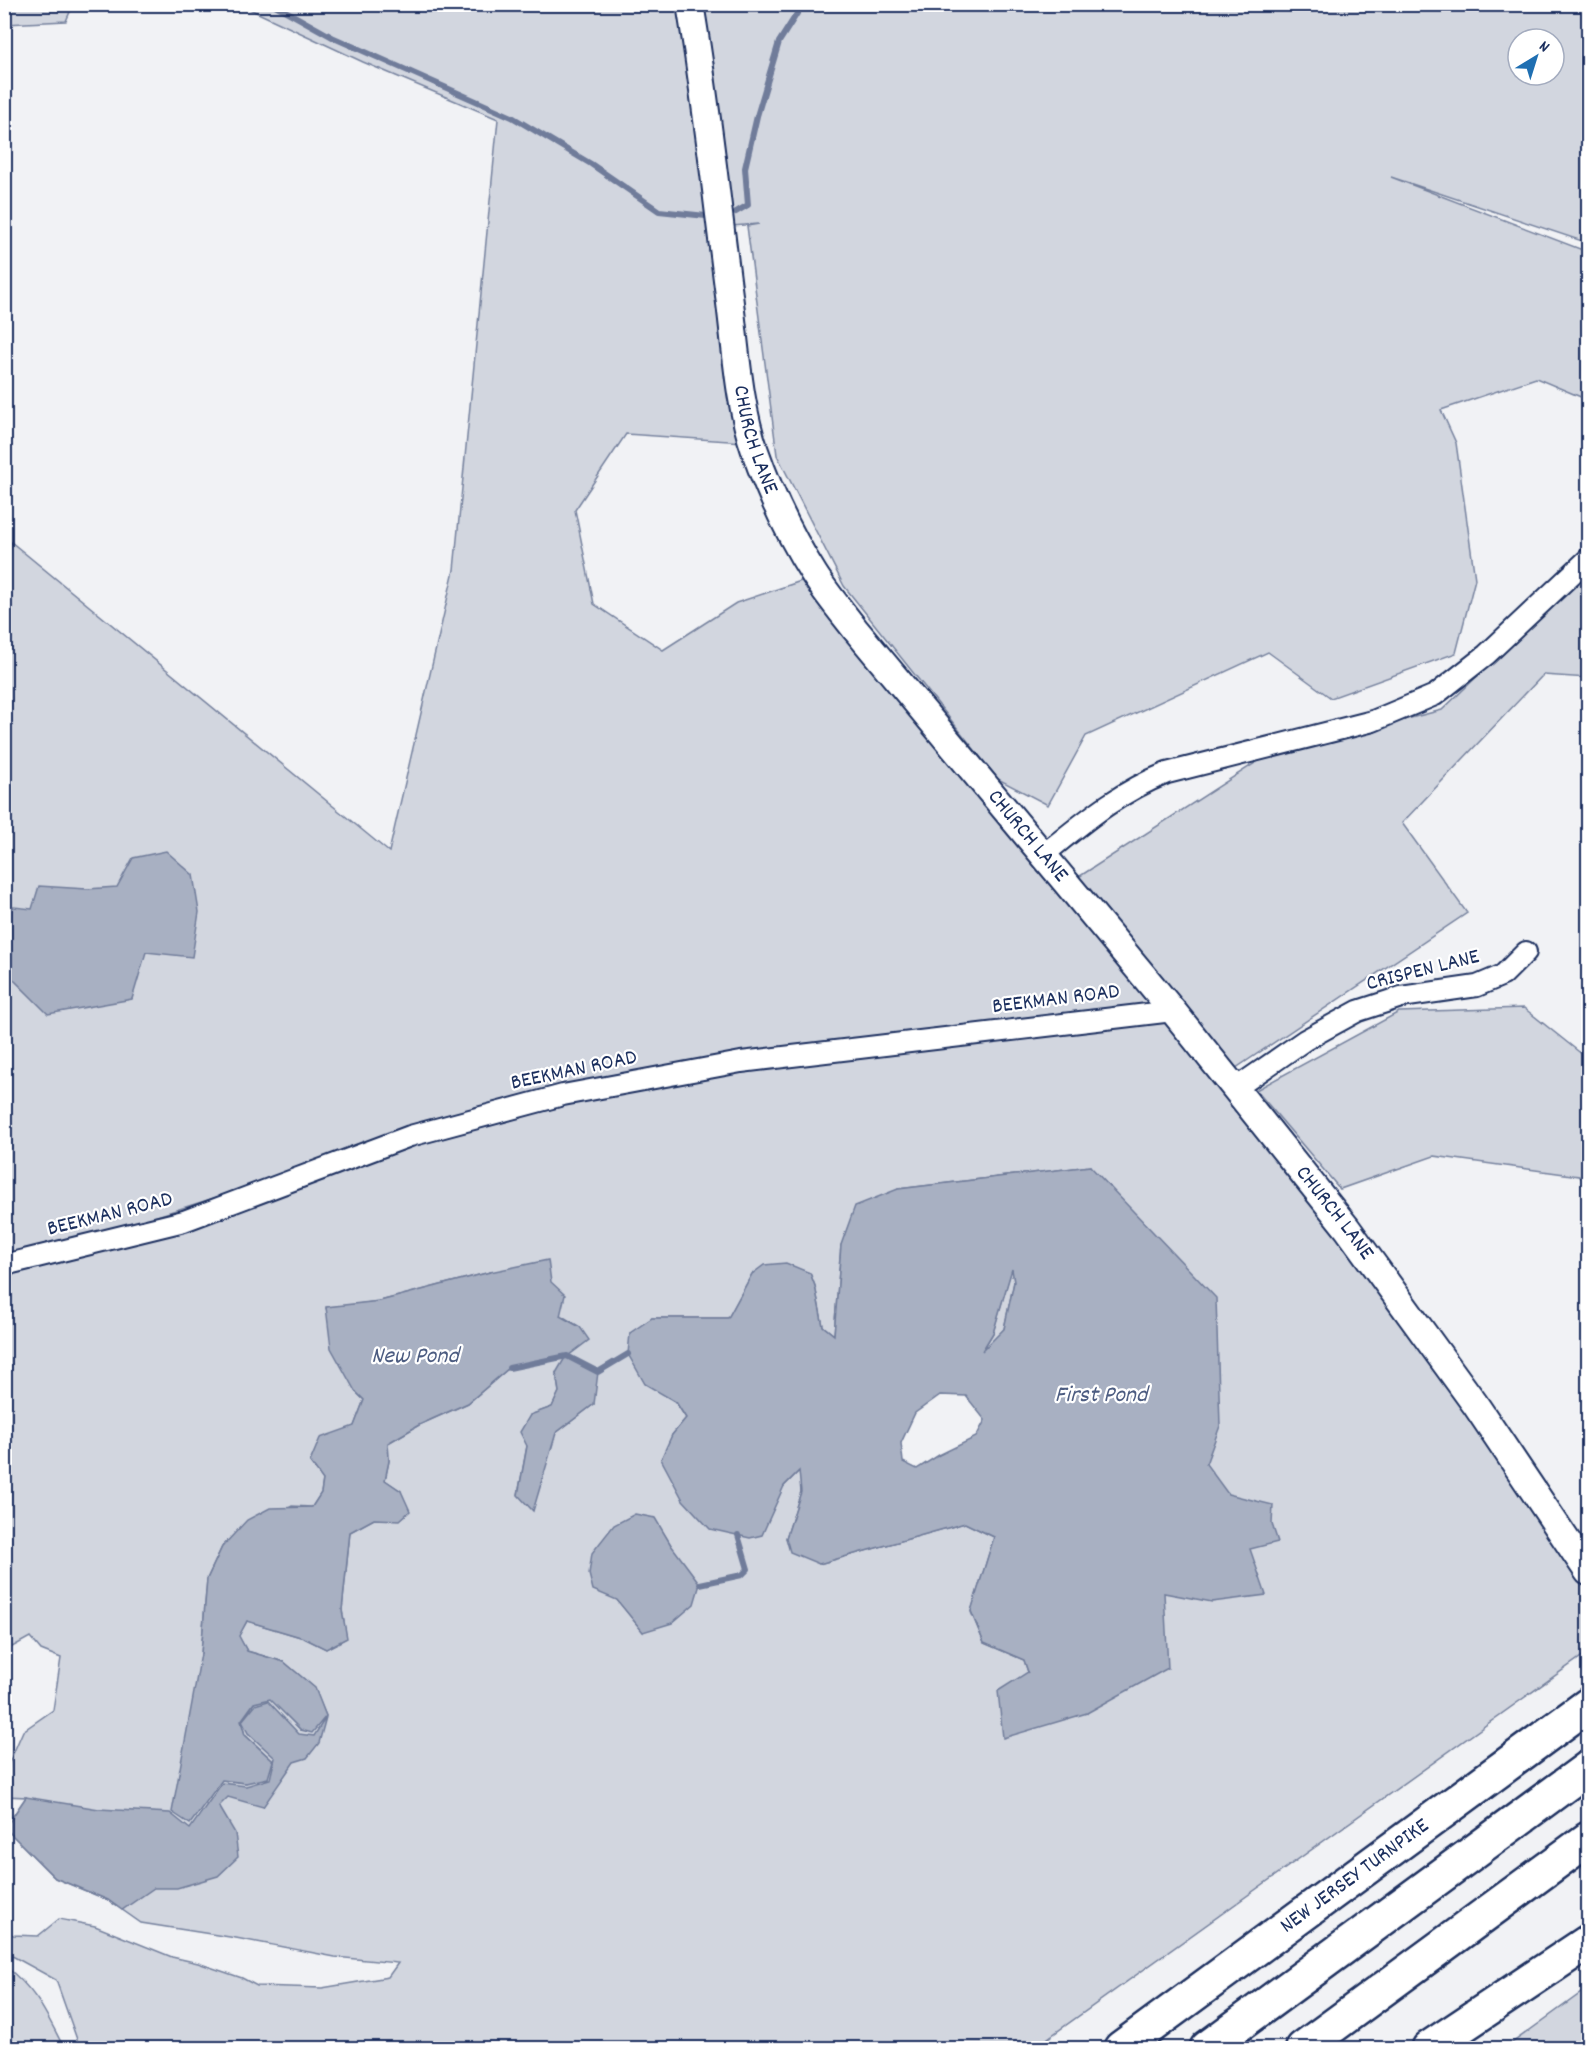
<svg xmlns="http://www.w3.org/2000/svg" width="1593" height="2053" viewBox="0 0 1593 2053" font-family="Dekko,sans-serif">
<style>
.green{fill:#d2d6df;stroke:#76829e;stroke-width:1.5;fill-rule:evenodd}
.water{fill:#a8b0c2;stroke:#707c9a;stroke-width:1.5;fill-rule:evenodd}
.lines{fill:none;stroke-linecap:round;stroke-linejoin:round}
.stream{stroke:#707c9a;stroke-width:6}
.minor-casing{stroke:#1b2f5e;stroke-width:24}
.tertiary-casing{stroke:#1b2f5e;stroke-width:30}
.motorway-casing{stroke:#1b2f5e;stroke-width:38}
.minor{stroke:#fff;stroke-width:20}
.tertiary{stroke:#fff;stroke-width:26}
.motorway{stroke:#fff;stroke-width:33}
.labels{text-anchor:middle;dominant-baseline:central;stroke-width:4.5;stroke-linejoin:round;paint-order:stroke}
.street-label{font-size:22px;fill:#1b2f5e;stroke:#fff}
.water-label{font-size:24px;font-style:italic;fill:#4c5c81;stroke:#fff}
</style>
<rect width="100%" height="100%" fill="#f1f2f5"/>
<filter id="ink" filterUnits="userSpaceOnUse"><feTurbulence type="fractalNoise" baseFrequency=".0167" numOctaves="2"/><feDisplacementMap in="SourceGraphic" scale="12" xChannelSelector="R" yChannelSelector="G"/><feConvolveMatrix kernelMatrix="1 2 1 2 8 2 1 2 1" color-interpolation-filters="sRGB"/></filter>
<g filter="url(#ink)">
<path class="green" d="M5,4H73V5L66,21L5,24Z
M241,5H679L743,442L626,434L575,510L594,604L663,650L736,603L816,576L1173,1011L1588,1572V1652L1034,2048H80L56,1980L5,1952L4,1929L13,1935L38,1936L59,1919L95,1926L172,1957L198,1963L242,1978L257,1986L322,1988L388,1977L398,1963L335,1957L236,1938L141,1923L108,1900L55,1878L5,1828L26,1797L5,1796L9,1763L23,1731L53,1710L61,1658L41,1650L30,1637L5,1651V1265L184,1221L395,1141L5,1264L4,619L11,542L389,852L454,570L498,119L363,62ZM1090,1166L1087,1713L1028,1672L1024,1660L984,1643L971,1612L994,1537L965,1523L819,1564L786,1538L801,1492L800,1470L784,1486L672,1435L686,1418L676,1403L652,1318H728L752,1274L801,1270L810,1273L815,1286L823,1326L834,1335L841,1245L898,1189ZM490,1272L580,1327L567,1356L509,1368L468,1403L419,1425L388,1443L389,1461L385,1480L401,1491L400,1519H374L350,1532L342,1610L346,1638L326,1649L304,1638L247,1621L238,1636L247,1651L284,1662L314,1688L326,1716L301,1730L270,1698L254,1703L241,1721L245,1735L273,1761L246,1783L222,1780L201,1654L207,1579L222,1547L292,1506L312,1507L321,1493L323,1479L310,1462L354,1426L364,1400L355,1391L326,1308L380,1301ZM556,1373L594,1404L556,1433L518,1495L527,1446L530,1415L552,1407L559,1392ZM654,1518L671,1545L643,1632L617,1600Z
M699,5H1588V243L1391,177L1588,252V400L1536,378L1441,410L1456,443L1475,579L1456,653L1331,698L1268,652L1086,736L1048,805L998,779L844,586L777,455L747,226L759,224L731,226L714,65ZM1518,39H1554V75H1518Z
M1588,570V678L1543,675L1402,823L1467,913L1236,1068L1077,878L1269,754L1442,710Z
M1524,1008L1588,1059V1184L1579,1176L1434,1156L1340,1189L1256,1090L1399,1012Z
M1012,1267L1014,1282L1004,1329L981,1353L993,1333Z
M5,1966C37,1991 46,2013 64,2048H5Z
M1588,1988V2048H1505Z"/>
<path class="water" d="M166,851L193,875L199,912L192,957L146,952L132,999L48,1014L12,978L5,958V906L32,909L39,886L87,889L117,887L133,858Z
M1090,1166L1216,1298L1220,1426L1206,1464L1228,1494L1273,1505L1272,1524L1278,1542L1250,1549L1266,1595L1212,1602L1164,1593L1168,1668L1087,1713L1003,1738L998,1691L1028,1672L1024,1660L984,1643L971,1611L994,1537L965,1523L819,1564L790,1552L786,1538L801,1492L799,1471L784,1486L762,1535L750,1538L710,1529L683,1500L661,1459L672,1435L686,1418L676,1402L645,1384L628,1354L630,1333L652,1318H728L752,1274L764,1265L786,1263L810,1273L815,1286L823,1326L834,1335L841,1245L855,1206L898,1189ZM1012,1269L1014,1282L1004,1329L982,1351L993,1333ZM940,1395L966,1396L985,1420L976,1437L939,1455L917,1469L903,1462L901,1443L915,1413Z
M548,1260L551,1282L565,1295L560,1316L580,1327L589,1340L568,1356L598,1372L594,1404L556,1433L533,1511L518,1495L527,1446L520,1432L530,1415L552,1407L559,1392L556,1373L566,1356L509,1368L468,1403L419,1425L388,1443L389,1461L385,1480L401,1491L410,1511L400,1520L374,1519L350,1532L342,1610L347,1638L326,1649L304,1638L247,1621L239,1636L247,1651L284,1662L315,1688L326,1716L312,1733L301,1730L270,1699L254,1703L241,1721L245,1735L273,1761L268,1778L246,1783L222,1780L190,1824L172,1812L201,1654L207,1579L222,1547L247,1520L270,1508L312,1507L321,1493L323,1480L310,1462L320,1438L354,1426L364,1400L355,1391L331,1348L326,1307L380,1301L490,1272Z
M635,1514L655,1518L671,1545L700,1584L694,1604L672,1623L643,1632L617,1600L593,1590L589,1574L592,1553L614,1525Z
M268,1701L299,1734L314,1736L326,1717L319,1743L307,1758L294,1762L263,1807L228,1797L219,1806L235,1833L238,1857L218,1876L177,1888H154L122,1910L108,1900L55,1878L5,1828L26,1797L99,1809L170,1813L190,1829L222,1783L246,1786L270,1779L275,1758L248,1733L242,1721L255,1705Z"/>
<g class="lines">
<path class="stream" d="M273,4L334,38L512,117L591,164L659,211L706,216
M736,212L748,205L745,168L757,116L779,42L803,4
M509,1368L567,1356L598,1372L628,1354
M700,1584L742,1575L748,1569L738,1535"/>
<defs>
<path id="minor" d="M1043,855C1084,822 1117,793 1167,773L1373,721L1435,695L1486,655L1588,559
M1236,1088L1305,1040L1358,1011L1401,997L1477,986L1503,975L1526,952
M4,1265L184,1221L410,1136L563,1095L741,1062L1173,1011"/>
<g id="tertiary">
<path id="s1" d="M690,4C707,103 717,203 730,303C736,350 739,406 755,451C770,494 790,536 814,574C826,593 841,611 855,629L1173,1011L1347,1228L1475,1404L1588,1572"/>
</g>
<g id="motorway">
<path id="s2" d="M1121,2048L1588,1705"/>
<path d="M1207,2048L1588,1768"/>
<path d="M1303,2048L1588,1839"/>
<path d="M1429,2048L1588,1942"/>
</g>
</defs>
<use href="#minor" class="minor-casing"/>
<use href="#tertiary" class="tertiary-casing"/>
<use href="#motorway" class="motorway-casing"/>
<use href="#minor" class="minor"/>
<use href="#tertiary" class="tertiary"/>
<use href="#motorway" class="motorway"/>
</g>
</g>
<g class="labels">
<g class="street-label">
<text stroke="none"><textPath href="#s1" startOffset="441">CHURCH LANE</textPath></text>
<text stroke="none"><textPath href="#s1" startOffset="927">CHURCH LANE</textPath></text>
<text transform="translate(1423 971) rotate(-14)">CRISPEN LANE</text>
<text transform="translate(1056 1000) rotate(-7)">BEEKMAN ROAD</text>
<text transform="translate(574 1071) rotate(-12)">BEEKMAN ROAD</text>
<text stroke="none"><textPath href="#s1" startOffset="1413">CHURCH LANE</textPath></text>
<text transform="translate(110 1215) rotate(-14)">BEEKMAN ROAD</text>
<text stroke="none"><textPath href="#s2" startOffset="290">NEW JERSEY TURNPIKE</textPath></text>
</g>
<g class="water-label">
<text x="415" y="1357">New Pond</text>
<text x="1101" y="1396">First Pond</text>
</g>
</g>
<rect width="1593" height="2053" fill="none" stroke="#fff" stroke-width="24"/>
<rect x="12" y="12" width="1569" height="2029" fill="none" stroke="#1b2f5e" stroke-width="2" filter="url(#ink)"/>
<g transform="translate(1536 57) rotate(38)"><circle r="28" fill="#ffffff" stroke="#a4acbf" stroke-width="1.5"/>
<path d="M0-4.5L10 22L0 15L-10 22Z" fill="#1f6fb2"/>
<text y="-9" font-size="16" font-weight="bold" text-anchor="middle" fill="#1b2f5e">N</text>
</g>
</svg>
